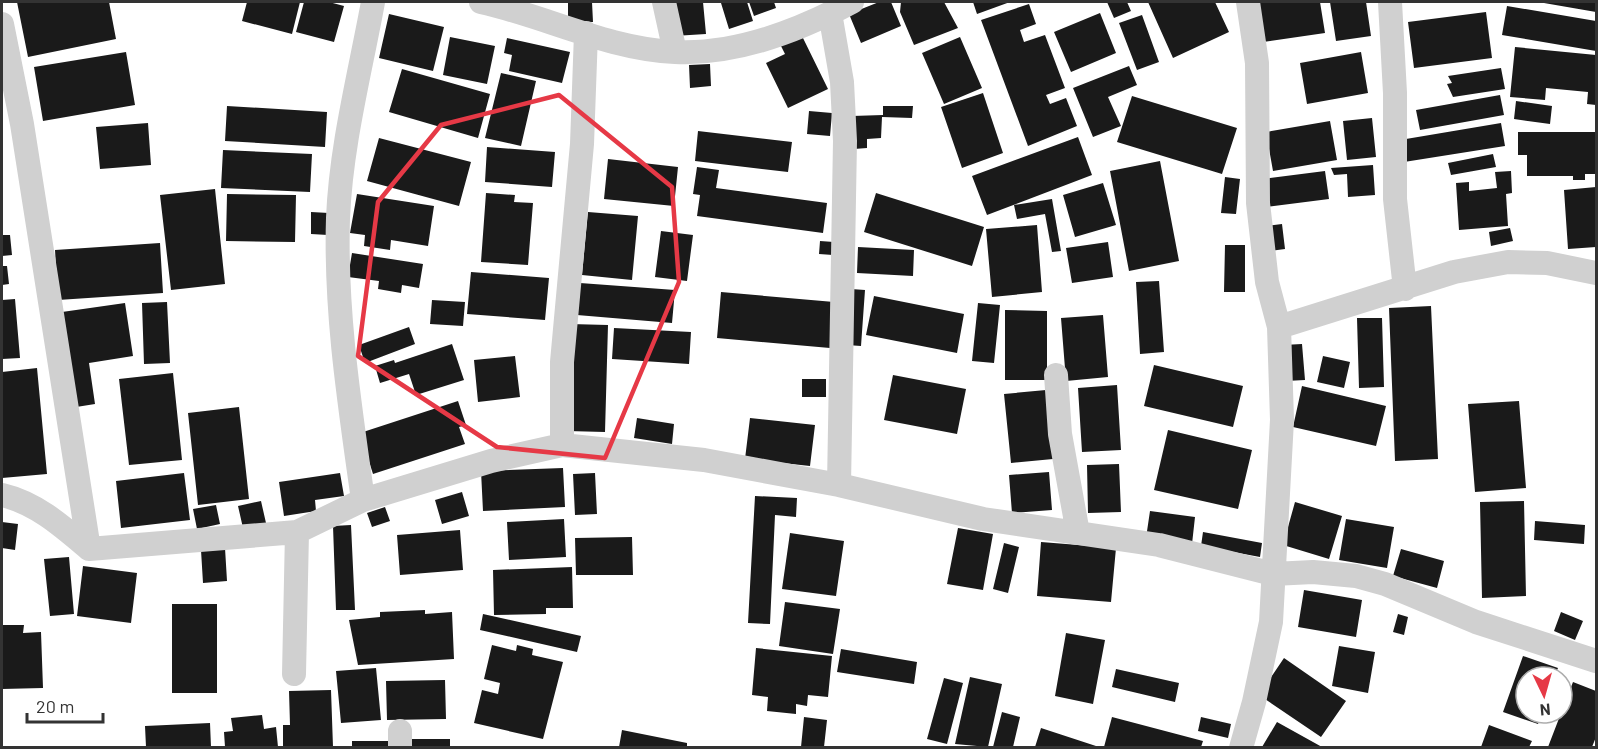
<svg xmlns="http://www.w3.org/2000/svg" width="1598" height="749" viewBox="0 0 1598 749" font-family="Barlow,sans-serif">
<style>
.building{fill:#1a1a1a}
.lines{fill:none;stroke-linecap:round;stroke-linejoin:round}
.minor{stroke:#d0d0d0;stroke-width:24}
.marked{fill:none;stroke:#e63946;stroke-width:4.5;stroke-linejoin:round}
</style>
<rect width="100%" height="100%" fill="#fff"/>
<path class="building" d="M17,2H109L116,39L28,57Z
M247,2H300L292,34L242,21Z
M304,2H329L344,6L334,42L296,32Z
M568,2H592L593,22H568Z
M671,2H703L706,34L674,36Z
M726,2H747L753,21L729,29L721,3Z
M749,2H774L776,8L754,16Z
M879,2H891L901,26L861,43L849,14Z
M901,2H944L958,28L914,45L900,12Z
M973,2H1010L977,14Z
M1107,2H1127L1131,11L1114,18Z
M1148,2H1215L1229,32L1173,58Z
M1257,2H1320L1325,33L1263,42Z
M1330,2H1366L1371,36L1336,41Z
M1545,2H1596V12L1544,3Z
M1029,4L1036,24L1020,30L1024,42L1045,35L1065,88L1046,95L1050,104L1066,98L1077,126L1028,146L981,20Z
M1507,6L1596,21V51L1502,35Z
M1486,12L1492,58L1414,68L1408,22Z
M1100,13L1116,53L1071,72L1054,32Z
M389,14L444,27L433,71L379,58Z
M1142,15L1159,62L1137,70L1119,23Z
M802,36L828,89L788,108L766,63L785,54L781,46Z
M450,37L495,46L487,84L443,75Z
M960,37L982,88L944,104L922,53Z
M507,38L570,52L562,83L509,71L512,55L504,53Z
M1515,47L1596,55V105L1587,104L1588,92L1546,88L1545,100L1510,97Z
M126,52L135,105L43,121L34,67Z
M1361,52L1368,93L1307,104L1300,63Z
M710,64L711,86L690,88L689,65Z
M1129,66L1137,85L1108,97L1121,126L1093,137L1073,88Z
M1501,68L1505,89L1453,97L1447,84L1452,83L1448,76Z
M402,69L490,94L478,138L389,112Z
M501,73L536,81L521,146L485,138Z
M983,93L1003,153L962,168L941,107Z
M1500,95L1504,115L1420,130L1416,110Z
M1132,96L1237,128L1222,174L1117,142Z
M1516,101L1552,106L1550,124L1514,119Z
M227,106L327,112L325,147L225,141Z
M883,106H913L912,118L882,117L881,138L867,139V148L854,149L852,116L883,115Z
M809,111L832,113L830,136L807,134Z
M1372,118L1376,157L1347,160L1343,121Z
M1330,121L1337,160L1273,171L1266,132Z
M148,123L151,165L100,169L96,127Z
M1501,123L1505,146L1404,162L1400,140Z
M698,131L792,142L788,172L695,161Z
M1518,132H1596V174H1585V180H1573V176H1527V155H1518Z
M1078,137L1092,175L987,215L972,176Z
M379,138L471,162L459,206L367,181Z
M487,147L555,152L552,187L485,182Z
M223,150L312,154L310,192L221,188Z
M1493,154L1496,167L1451,175L1448,163Z
M608,159L678,167L674,206L604,199Z
M1160,161L1179,261L1129,271L1110,171Z
M1373,165L1375,195L1348,197L1347,174L1334,175L1331,168Z
M697,167L719,170L716,188L827,203L823,233L697,216L700,195L693,194Z
M1325,171L1329,199L1266,207L1262,179Z
M1511,171L1512,193L1506,194L1508,226L1459,230L1456,183L1469,182V191L1497,188L1495,172Z
M1225,177L1240,179L1236,214L1221,213Z
M1103,183L1116,225L1075,237L1063,195Z
M1596,187V247L1568,249L1564,190Z
M215,189L225,284L171,290L160,195Z
M486,193L515,195L514,202L533,203L528,265L481,262Z
M876,193L984,227L972,266L864,232Z
M227,194L296,195L295,242L226,241Z
M357,194L434,206L428,246L391,240L390,250L364,246L365,235L350,233Z
M1052,199L1061,251L1052,252L1045,214L1017,219L1014,205Z
M311,212L329,213L328,235L311,234Z
M588,212L638,216L632,280L582,275Z
M1282,224L1285,249L1270,251L1267,226Z
M1037,225L1042,292L992,297L986,229Z
M1510,228L1513,241L1491,246L1489,232Z
M661,231L693,235L687,281L655,277Z
M2,235H10L12,255L2,256Z
M820,241L834,242L833,255L819,254Z
M1108,242L1113,277L1072,283L1066,248Z
M160,243L163,293L58,300L55,250Z
M1225,245H1245V292H1224Z
M858,247L914,250L913,276L857,273Z
M352,253L423,264L419,288L402,285L401,293L378,289L379,281L348,277Z
M2,266H7L9,284L2,285Z
M471,272L549,278L545,320L467,314Z
M1159,281L1164,352L1140,354L1136,282Z
M580,283L675,290L672,323L577,315Z
M851,289L865,290L861,346L847,345Z
M721,292L834,302L830,348L717,338Z
M874,296L964,314L957,353L866,335Z
M15,299L20,358L2,359V300Z
M432,300L465,302L463,326L430,324Z
M167,302L170,363L144,364L142,303Z
M125,303L133,356L89,363L95,404L70,408L55,313Z
M978,303L1000,305L994,363L972,361Z
M1431,306L1438,459L1395,461L1389,308Z
M1005,310L1047,311V380H1005Z
M1103,315L1108,377L1066,381L1061,318Z
M1357,318H1382L1384,387L1359,388Z
M570,324L608,325L605,432L567,431Z
M409,327L415,344L365,363L359,345Z
M614,328L691,332L689,364L612,359Z
M452,344L464,380L416,395L409,374L380,383L375,366L394,360L395,363Z
M1302,344L1305,380L1286,381L1283,345Z
M515,356L520,397L478,402L474,360Z
M1323,356L1350,362L1344,388L1317,382Z
M1154,365L1243,386L1233,427L1144,406Z
M37,368L47,474L2,478V372Z
M173,373L182,460L129,465L119,379Z
M893,375L966,389L957,434L884,420Z
M802,379H826V397H802Z
M1117,385L1121,450L1082,452L1078,388Z
M1302,386L1386,406L1376,446L1293,427Z
M1046,390L1053,459L1011,463L1004,394Z
M458,401L466,425L459,427L465,444L373,474L360,433Z
M1519,401L1526,488L1475,492L1468,404Z
M239,407L249,499L198,505L188,413Z
M637,418L674,424L672,444L634,438Z
M750,418L815,425L810,466L745,459Z
M1168,430L1252,450L1238,509L1154,490Z
M1119,464L1121,512L1088,513L1087,465Z
M563,468L565,507L483,511L481,471Z
M1049,472L1052,510L1012,513L1009,475Z
M184,473L190,520L121,528L116,481Z
M340,473L344,496L315,500L316,511L284,516L279,482Z
M595,473L597,514L575,515L573,474Z
M462,492L469,516L442,524L435,500Z
M755,496L797,498L796,517L775,515L770,624L748,623Z
M261,501L266,523L243,528L238,506Z
M1524,501L1526,596L1482,598L1480,502Z
M1295,502L1342,516L1329,559L1283,545Z
M216,505L220,524L197,529L193,509Z
M385,507L390,521L372,527L367,513Z
M1150,511L1195,517L1192,544L1146,538Z
M564,519L566,557L509,560L507,522Z
M1346,519L1394,527L1387,568L1339,560Z
M1535,521L1585,525L1584,544L1534,540Z
M2,522L18,524L15,550L2,548Z
M351,525L355,610H336L333,526Z
M958,528L993,534L983,590L947,584Z
M460,530L463,570L400,575L397,535Z
M1203,532L1262,543L1260,557L1201,546Z
M790,533L844,541L836,596L782,589Z
M632,537L633,575H576L575,538Z
M1041,542L1116,548L1111,602L1037,596Z
M1004,543L1019,547L1008,593L993,589Z
M225,548L227,581L203,583L201,550Z
M1401,549L1444,561L1437,588L1393,576Z
M69,557L74,614L50,616L44,559Z
M83,566L137,573L131,623L77,616Z
M572,567L573,608H546V614L494,615L493,570Z
M1304,590L1362,600L1356,637L1298,627Z
M785,602L840,609L833,654L779,646Z
M172,604H217V693H172Z
M425,610V614L452,612L454,659L358,665L349,620L380,617V612Z
M1561,612L1583,621L1575,640L1554,631Z
M483,614L581,636L577,652L480,630Z
M1398,614L1408,617L1404,635L1393,632Z
M2,625H24L23,633L41,632L43,688L2,689Z
M1066,633L1105,640L1093,704L1055,696Z
M492,645L516,651L517,645L533,649L532,655L563,662L543,739L474,723L482,690L498,694L500,683L484,679Z
M1339,646L1375,652L1368,693L1332,686Z
M756,648L832,656L828,697L808,695L807,706L796,704V714L767,711L768,697L752,695Z
M841,649L917,662L914,684L837,672Z
M1523,656L1558,668L1554,677H1526V713H1542L1538,724L1503,712Z
M1284,658L1346,701L1321,737L1259,695Z
M376,668L381,720L341,723L336,671Z
M1116,669L1179,683L1175,702L1112,687Z
M970,677L1002,684L988,747L955,744Z
M944,678L963,683L947,744L927,739Z
M445,680L446,719L387,720L386,681Z
M1573,682L1596,691V737L1592,747H1548Z
M331,690L333,747L283,746V725H290L289,691Z
M1002,712L1020,717L1013,747H993Z
M262,715L264,729L276,727L278,747H225L224,732L233,731L231,718Z
M804,717L827,720L824,747H801Z
M1112,717L1203,741L1201,747H1104Z
M1201,717L1231,724L1228,738L1198,731Z
M1277,722L1322,747H1262Z
M210,723L211,747H146L145,726Z
M1489,725L1532,741L1529,747H1481Z
M1041,728L1099,747H1035Z
M622,730L687,743V747H619Z
M410,739H450V747H410Z
M352,741H389L388,747H352Z"/>
<g class="lines">
<path class="minor" d="M481,2C545,16 608,49 675,52C736,55 800,30 852,2
M664,2L675,52
M1390,2L1395,93V199L1405,289
M830,13L842,82L845,141L839,485
M2,24L22,124L89,549
M1279,327L1454,272L1508,262L1547,263L1596,273
M1056,375L1060,434L1078,533
M562,445V362L582,144L586,33
M2,495C36,503 62,526 89,549L297,532L363,500L491,461L562,445L704,460L839,485L983,519L1159,545L1273,574L1313,572L1356,576L1385,584L1476,622L1596,661
M363,500C350,407 335,313 338,218C341,145 360,73 373,2
M294,674L297,532
M400,748V731
M1241,748L1254,702L1271,622L1282,420L1279,327L1267,282L1258,203L1257,63L1248,2"/>
</g>
<path class="marked" d="M559,95L672,187L679,282L605,458L497,447L358,356L378,202L441,125Z"/>
<rect width="1598" height="749" fill="none" stroke="#333333" stroke-width="6"/>
<g transform="translate(1544 695) rotate(175)"><circle r="28" fill="#ffffff" stroke="#adadad" stroke-width="1.5"/>
<path d="M0-4.5L10 22L0 15L-10 22Z" fill="#e63946"/>
<text y="-9" font-size="16" font-weight="bold" text-anchor="middle" fill="#333333">N</text>
</g>
<path d="M27 713v9h76v-9" fill="none" stroke="#333333" stroke-width="3"/>
<text x="36" y="713" font-size="18" fill="#333333" stroke="#ffffff" stroke-width="4.5" paint-order="stroke">20 m</text>
</svg>
